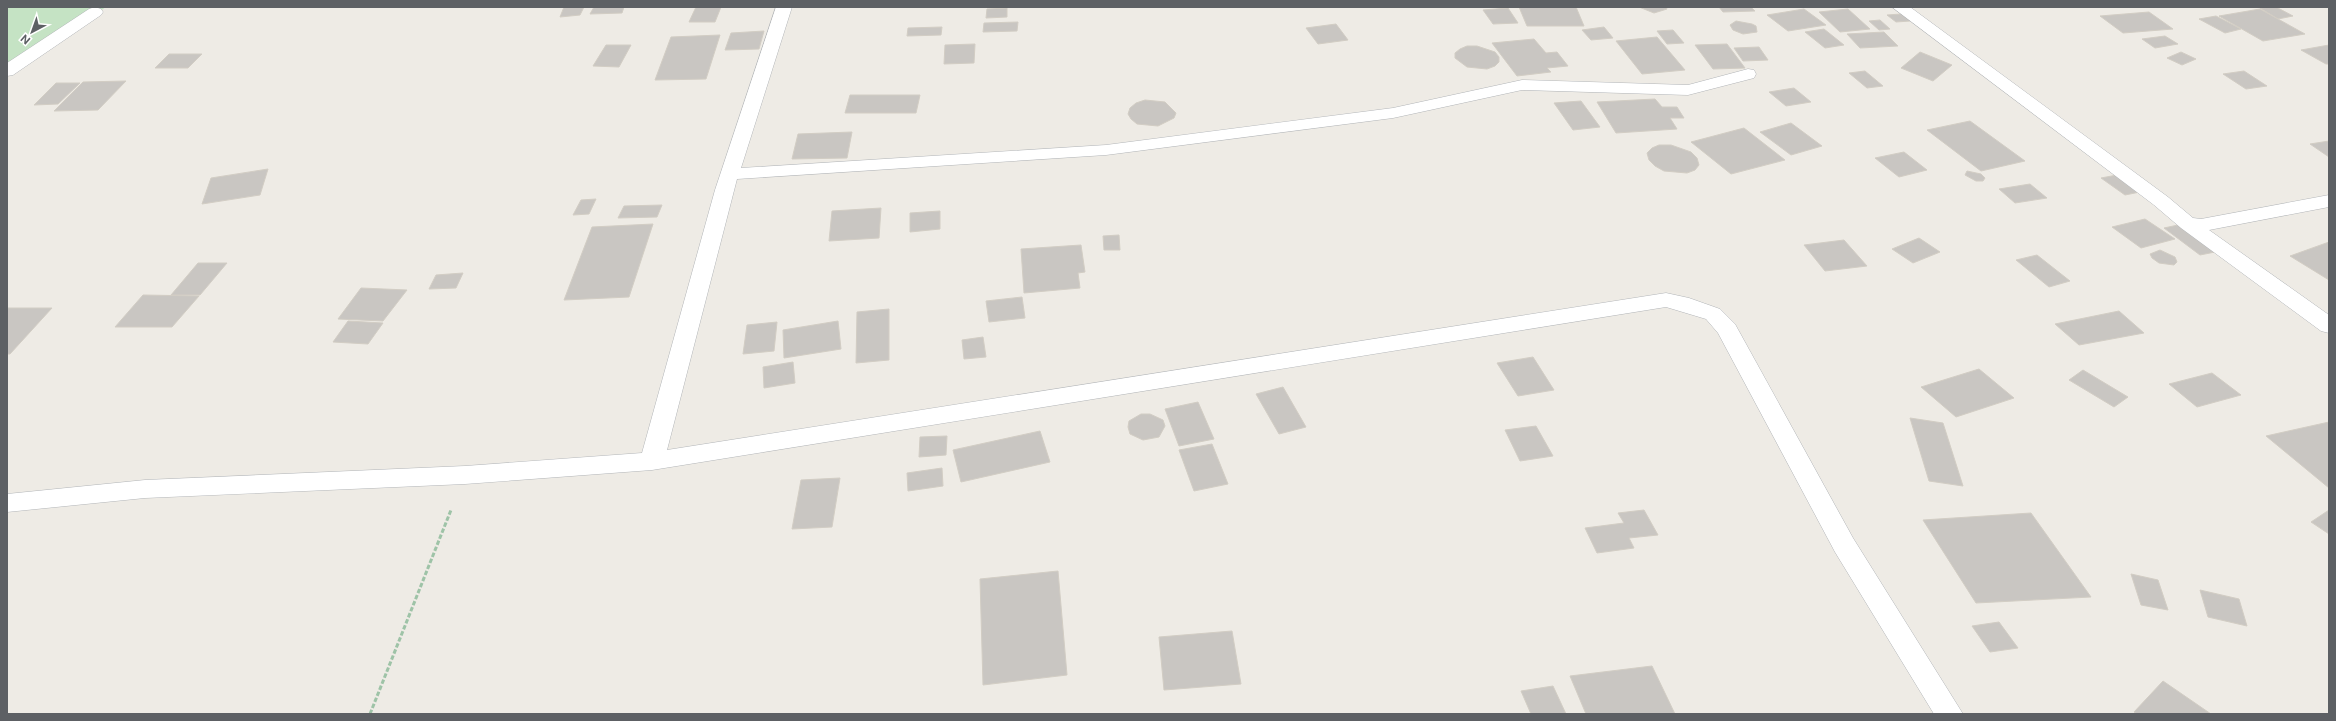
<svg xmlns="http://www.w3.org/2000/svg" width="2336" height="721" viewBox="0 0 2336 721" font-family="'Public Sans',sans-serif">
<style>
.green{fill:#c5e3c4}
.building{fill:#c9c6c2;stroke:#d2cdc4}
.lines{fill:none;stroke-linecap:round;stroke-linejoin:round}
.street-casing{stroke:#b2b5b8;stroke-width:1}
.path{stroke:#9ec3a7;stroke-width:3;stroke-dasharray:4.5 2;stroke-linecap:butt}
.street{fill:#fff;fill-rule:evenodd}
</style>
<rect width="100%" height="100%" fill="#eeebe5"/>
<path class="green" d="M7,7H106L7,71Z"/>
<path class="building" d="M564,7H584L580,15L560,17Z
M594,7H624L622,13L590,14Z
M696,7H721L715,22H689Z
M1519,7H1576L1584,26H1527Z
M1639,7H1666L1667,9L1654,13Z
M1719,7H1751L1755,11L1723,12Z
M2276,7L2293,16L2278,19L2260,8Z
M1007,8V17L986,18L987,9Z
M1508,8L1518,23L1493,24L1483,10Z
M1804,9L1826,25L1788,31L1767,15Z
M1848,9L1870,29L1840,32L1819,12Z
M2260,9L2305,34L2263,41L2219,16Z
M2149,12L2173,29L2123,33L2100,16Z
M1901,14L1910,21L1896,22L1887,15Z
M2216,16L2241,29L2225,33L2199,19Z
M1880,20L1890,29L1879,30L1869,21Z
M1736,21L1752,24L1756,26L1757,32L1743,34L1733,30L1730,25Z
M1018,22L1017,31L983,32L984,23Z
M1336,24L1348,40L1318,44L1306,28Z
M942,27L941,35L907,36L908,28Z
M1604,27L1613,38L1591,40L1582,30Z
M1824,29L1844,45L1825,48L1805,32Z
M1673,30L1684,43L1667,44L1657,31Z
M764,31L759,49L725,50L731,33Z
M1884,32L1898,46L1860,48L1847,34Z
M720,35L706,79L655,80L671,37Z
M2165,36L2178,44L2155,48L2142,39Z
M1657,37L1685,70L1642,74L1616,41Z
M1534,39L1546,53L1557,52L1568,66L1547,68L1551,72L1517,76L1492,43Z
M975,44L974,63L944,64L945,45Z
M1727,44L1745,68L1713,69L1695,45Z
M606,45H631L619,67L593,66Z
M2329,45V64H2326L2301,50Z
M1467,46H1477L1495,52L1499,57V62L1495,66L1487,69L1467,67L1455,58V53L1460,49Z
M1759,47L1768,60L1743,61L1734,48Z
M1920,52L1952,65L1933,81L1901,68Z
M2181,52L2196,59L2182,65L2167,58Z
M169,54H202L188,68H155Z
M1865,71L1883,86L1867,88L1849,73Z
M2244,71L2267,86L2246,89L2223,74Z
M126,81L98,110L54,111L83,82Z
M56,83H80L58,104L34,105Z
M1794,88L1811,102L1786,106L1769,92Z
M850,95H920L916,113H845Z
M1655,99L1662,107H1677L1684,118H1670L1677,129L1616,133L1597,102Z
M1145,100L1165,102L1176,113L1174,118L1158,126L1137,124L1131,119L1128,114L1130,108L1136,103Z
M1581,101L1600,127L1573,130L1554,103Z
M1970,121L2025,161L1981,171L1927,130Z
M1791,123L1822,146L1791,155L1760,132Z
M1744,128L1785,160L1731,174L1691,142Z
M852,132L847,158L792,159L798,134Z
M2329,141V157L2310,144Z
M1659,145H1671L1691,152L1697,158L1699,165L1695,170L1687,173L1664,171L1655,166L1649,160L1647,153L1652,148Z
M1904,152L1927,170L1899,177L1875,158Z
M268,169L260,195L202,204L211,178Z
M1967,171L1981,174L1985,178L1983,181H1976L1965,175Z
M2117,175L2140,192L2125,195L2101,178Z
M2030,184L2047,198L2015,203L1999,189Z
M596,199L589,214L573,215L581,200Z
M662,205L657,217L618,218L624,206Z
M881,208L879,238L829,241L832,211Z
M940,211V229L910,232V213Z
M2145,219L2175,239L2141,248L2112,227Z
M653,224L629,297L564,300L592,227Z
M2178,225L2215,252L2200,255L2164,228Z
M1119,235L1120,250H1104L1103,236Z
M1919,238L1940,252L1913,263L1892,249Z
M1844,240L1867,266L1825,271L1804,245Z
M2329,242V280L2290,256Z
M1081,245L1085,272L1078,273L1080,288L1024,293L1021,249Z
M2160,250L2175,257L2177,262L2174,265L2159,263L2152,258L2150,254Z
M2037,255L2070,281L2049,287L2016,260Z
M198,263H227L200,295H171Z
M463,273L456,288L429,289L436,275Z
M361,288L407,290L383,321L338,319Z
M143,295L199,296L172,327H115Z
M1022,297L1025,318L989,322L986,301Z
M7,308H52L10,354H7Z
M889,309V360L856,363L857,312Z
M2119,311L2144,333L2079,345L2055,324Z
M348,321L383,323L368,344L333,342Z
M838,321L841,349L784,358L783,330Z
M777,322L774,351L743,354L747,325Z
M983,337L986,357L964,359L962,340Z
M1533,357L1554,390L1518,396L1497,363Z
M793,362L795,383L764,388L763,367Z
M1979,369L2014,398L1956,417L1921,387Z
M2083,370L2128,397L2114,407L2069,380Z
M2212,373L2241,395L2197,407L2169,384Z
M1283,387L1306,427L1279,434L1256,394Z
M1198,402L1214,439L1179,446L1165,409Z
M1141,414H1150L1163,420L1165,426L1159,437L1143,440L1130,434L1128,427L1129,421Z
M1910,418L1943,423L1963,486L1929,481Z
M2329,422V488L2266,436Z
M1536,426L1553,456L1520,461L1505,430Z
M1040,431L1050,462L961,482L953,450Z
M947,436L946,455L919,457L920,437Z
M1212,444L1228,484L1194,491L1179,450Z
M942,468L943,486L908,491L907,473Z
M840,478L832,527L792,529L801,480Z
M1644,510L1658,535L1629,538L1634,548L1597,553L1585,528L1624,523L1618,513Z
M2329,510V534L2311,522Z
M2031,513L2091,597L1976,603L1923,520Z
M1058,571L1067,675L983,685L980,579Z
M2131,574L2158,580L2168,610L2141,605Z
M2200,590L2239,599L2247,626L2208,617Z
M1999,622L2018,648L1990,652L1972,626Z
M1232,631L1241,684L1164,690L1159,637Z
M1652,666L1675,714H1586L1570,676Z
M2163,681L2211,714H2137L2134,712Z
M1553,686L1566,714H1531L1521,691Z"/>
<g class="lines">
<defs>
<path id="street" d="M95,7L101,9L103,12L101,15L13,75L7,76V63L89,9Z
M776,7H792L741,168L1106,145L1393,108L1522,80L1688,85L1748,69L1754,70L1756,74L1754,78L1688,95L1522,90L1393,118L1106,155L737,179L667,450L1666,293L1689,298L1720,309L1735,324L1853,538L1963,714H1934L1835,552L1718,333L1706,319L1666,307L652,470L465,484L145,498L7,512V494L145,480L465,466L642,453L715,190Z
M1892,7H1910L2168,197L2193,218L2201,219L2329,195V207L2209,230L2329,315V333L2321,331L2181,228L2154,205Z"/>
</defs>
<use href="#street" class="street-casing"/>
<path class="path" d="M370,714L451,510"/>
<use href="#street" class="street"/>
</g>
<rect width="2336" height="721" fill="none" stroke="#5d6064" stroke-width="16"/>
<g transform="translate(32 32) rotate(221)" stroke="#ffffff" stroke-width="3" paint-order="stroke">
<path d="M0-3L7 15L0 10L-7 15Z" fill="#5d6064"/>
<text y="-6" font-size="11" font-weight="bold" text-anchor="middle" fill="#5d6064">N</text>
</g>
</svg>
